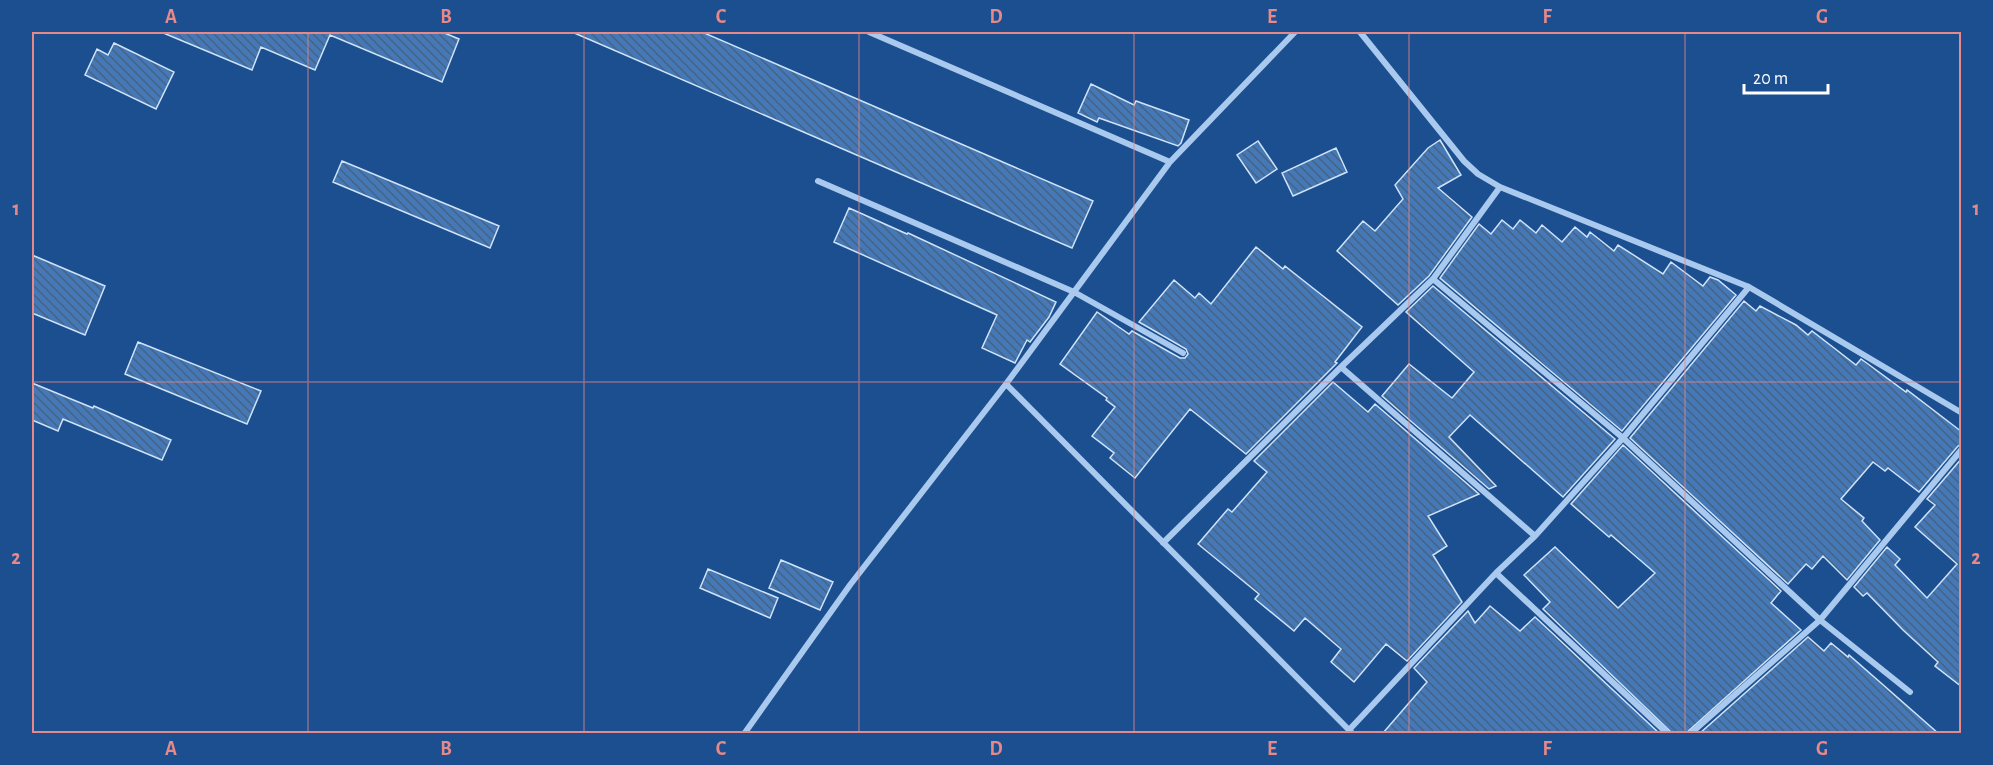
<svg xmlns="http://www.w3.org/2000/svg" width="1993" height="765" viewBox="0 0 1993 765" font-family="'Alegreya Sans',sans-serif">
<style>
.building{fill:url(#building-back-hatch);stroke:#cfe3fa;stroke-width:1.5}
.lines{fill:none;stroke-linecap:round;stroke-linejoin:round}
.street{stroke:#a9c9ee;stroke-width:6}
.grid{fill:none;stroke:#e88989;stroke-width:1.5;stroke-opacity:0.55}
.neatline{fill:none;stroke:#e88989;stroke-width:2}
.grid-label{font-size:20px;text-anchor:middle;font-weight:bold;fill:#e88989}
</style>
<defs>
<pattern id="building-back-hatch" width="6" height="6" patternUnits="userSpaceOnUse" patternTransform="scale(1.5)"><rect width="6" height="6" fill="#4478b7"/><path d="M-1 5l2 2M0 0l6 6M5-1l2 2" fill="none" stroke="#486282"/></pattern>
</defs>
<rect width="100%" height="100%" fill="#1b4f8f"/>
<path class="building" d="M161,32H442L459,39L442,82L330,35L315,70L261,47L252,70Z
M572,32H702L1093,201L1072,248Z
M114,43L174,72L156,109L85,75L97,49L108,55Z
M1091,84L1134,105L1136,101L1189,120L1181,143L1178,146L1099,118L1097,122L1078,113Z
M1440,140L1461,175L1438,188L1472,217L1429,276L1398,305L1337,251L1363,221L1375,231L1403,199L1395,185L1428,148Z
M1258,141L1277,169L1256,183L1237,155Z
M1336,148L1347,172L1293,196L1282,173Z
M342,161L499,226L490,248L333,182Z
M849,208L907,234L908,233L1056,302L1049,317L1030,342L1027,340L1015,363L982,348L997,315L834,242Z
M1502,220L1513,229L1520,220L1536,233L1542,225L1562,242L1575,227L1587,237L1590,232L1614,251L1618,245L1663,274L1671,262L1703,286L1710,277L1718,280L1736,295L1622,431L1440,278L1479,224L1491,234Z
M1256,247L1283,269L1285,266L1362,327L1335,362L1337,363L1246,454L1190,409L1135,478L1110,458L1114,453L1092,436L1115,407L1106,400L1107,398L1060,364L1097,312L1129,334L1132,331L1180,358H1185L1188,354L1186,349L1139,322L1174,280L1195,298L1199,293L1211,304Z
M32,255L105,286L85,335L32,313Z
M1433,286L1615,439L1563,497L1470,415L1449,437L1496,486L1489,489L1382,396L1409,364L1452,398L1474,372L1406,312Z
M1744,301L1756,311L1760,306L1796,325L1808,335L1812,331L1856,365L1861,359L1868,364L1906,392L1907,390L1962,432V444L1958,446L1919,492L1888,468L1885,471L1873,462L1841,499L1864,518L1862,521L1880,540L1847,580L1823,556L1812,569L1806,564L1788,584L1630,438Z
M138,342L261,391L247,424L125,374Z
M1333,382L1368,412L1375,404L1479,494L1428,516L1447,546L1433,555L1462,602L1407,661L1386,644L1354,682L1331,662L1341,649L1305,618L1294,631L1255,599L1259,594L1198,544L1228,509L1232,512L1267,472L1254,461Z
M32,383L93,408L94,406L171,440L162,460L63,419L58,431L32,420Z
M1623,445L1781,591L1771,603L1801,630L1685,734H1673L1543,609L1550,602L1524,575L1555,547L1618,608L1655,573L1611,535L1609,537L1571,504Z
M1962,458V687L1935,666L1938,662L1903,630L1867,593L1863,596L1854,587L1887,547L1900,559L1895,565L1927,598L1957,564L1915,527L1935,505L1927,499Z
M781,560L833,582L820,610L769,588Z
M708,569L778,598L770,618L700,588Z
M1490,606L1520,631L1535,617L1660,734L1383,733L1427,682L1414,668L1468,611L1475,623Z
M1808,637L1824,651L1831,643L1848,657L1849,655L1939,734H1699Z"/>
<g class="lines">
<path class="street" d="M869,32L1170,162
M1360,32L1464,161L1478,174L1500,187L1749,287L1962,413
M818,181L1074,292L1183,353
M1433,279L1623,438L1820,620L1910,692
M1341,367L1535,536
M1006,384L1353,734
M1163,543L1341,367L1433,279L1500,187
M1496,573L1668,734
M1349,730L1496,573L1535,536L1623,438L1749,287
M744,734L850,585L1006,384L1170,162L1295,32
M1690,734L1820,620L1962,449"/>
</g>
<path class="grid" d="M308,32V734M584,32V734M859,32V734M1134,32V734M1409,32V734M1685,32V734M32,382H1962"/>
<rect width="1993" height="765" fill="none" stroke="#1b4f8f" stroke-width="66"/>
<path d="M1744 84v9h84v-9" fill="none" stroke="#ffffff" stroke-width="3"/>
<text x="1753" y="84" font-size="18" fill="#ffffff" stroke="#1b4f8f" stroke-width="4.5" paint-order="stroke">20 m</text>
<rect x="33" y="33" width="1927" height="699" class="neatline"/>
<g class="grid-label">
<text x="171" y="23">A</text>
<text x="446" y="23">B</text>
<text x="721" y="23">C</text>
<text x="996" y="23">D</text>
<text x="1272" y="23">E</text>
<text x="1547" y="23">F</text>
<text x="1822" y="23">G</text>
<text x="16" y="215">1</text>
<text x="1976" y="215">1</text>
<text x="16" y="564">2</text>
<text x="1976" y="564">2</text>
<text x="171" y="755">A</text>
<text x="446" y="755">B</text>
<text x="721" y="755">C</text>
<text x="996" y="755">D</text>
<text x="1272" y="755">E</text>
<text x="1547" y="755">F</text>
<text x="1822" y="755">G</text>
</g>
</svg>
